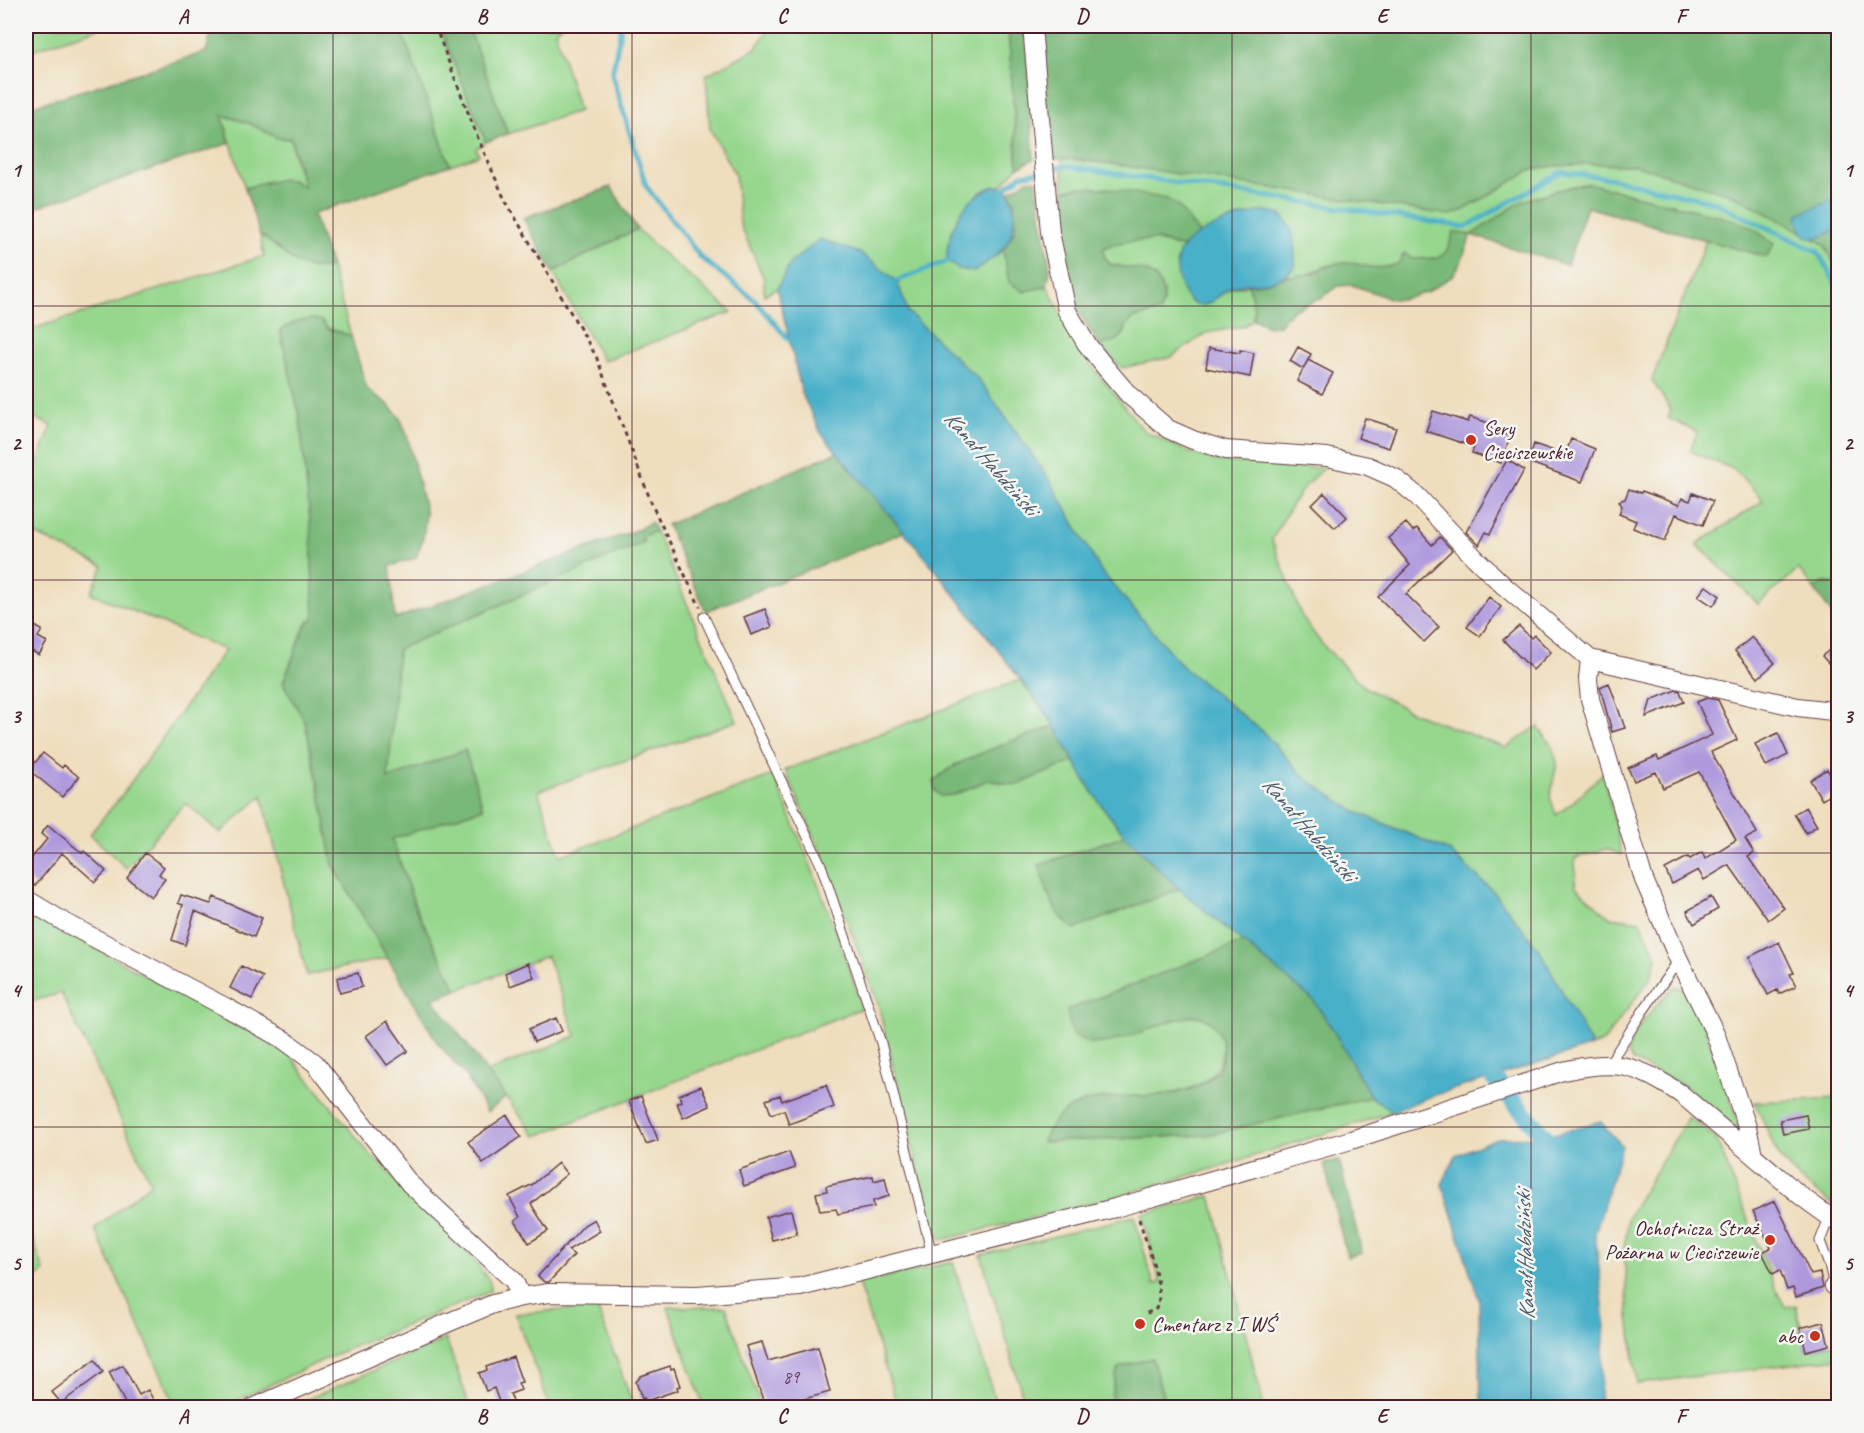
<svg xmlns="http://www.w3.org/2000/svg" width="1864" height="1433" viewBox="0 0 1864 1433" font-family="Caveat,sans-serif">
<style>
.green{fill:#96d78d;stroke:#707b5c;stroke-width:1.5}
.forest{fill:#78b878;stroke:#616c52;stroke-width:1.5}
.water{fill:#4ab0c9;stroke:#4a687a;stroke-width:1.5}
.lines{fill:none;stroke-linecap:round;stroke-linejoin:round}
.stream{stroke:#4ab0c9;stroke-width:5}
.canal{stroke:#4ab0c9;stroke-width:18}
.building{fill:#ae99dd}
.lane-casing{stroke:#633c41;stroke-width:11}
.street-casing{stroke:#633c41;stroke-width:20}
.path{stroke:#633c41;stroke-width:3;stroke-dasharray:4.5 4.5;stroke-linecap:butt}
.lane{stroke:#fff;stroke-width:9}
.street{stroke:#fff;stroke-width:18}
.grid{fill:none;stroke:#4a1f2b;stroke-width:1.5;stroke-opacity:0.55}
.poi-dot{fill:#c8321e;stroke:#f6f6f2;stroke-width:2}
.labels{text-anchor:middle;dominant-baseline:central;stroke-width:5;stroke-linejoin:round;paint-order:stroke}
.number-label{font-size:18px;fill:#633e58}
.poi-label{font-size:21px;fill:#4a1f2b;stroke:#f6f6f2;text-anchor:start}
.water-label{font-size:22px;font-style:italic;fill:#4a596a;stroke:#f6f6f2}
.neatline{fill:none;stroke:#4a1f2b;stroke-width:2}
.grid-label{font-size:20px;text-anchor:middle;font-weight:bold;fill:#4a1f2b}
</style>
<rect width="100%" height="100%" fill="#f6f6f2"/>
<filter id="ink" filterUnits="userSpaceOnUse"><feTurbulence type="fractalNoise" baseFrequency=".0167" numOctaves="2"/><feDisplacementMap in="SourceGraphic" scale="12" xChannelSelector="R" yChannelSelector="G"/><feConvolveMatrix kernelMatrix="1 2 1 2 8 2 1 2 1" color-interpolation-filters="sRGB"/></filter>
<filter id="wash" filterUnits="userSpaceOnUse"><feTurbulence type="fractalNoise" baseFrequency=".008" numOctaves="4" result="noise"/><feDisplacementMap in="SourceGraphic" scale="24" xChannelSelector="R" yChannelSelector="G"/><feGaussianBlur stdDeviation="1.35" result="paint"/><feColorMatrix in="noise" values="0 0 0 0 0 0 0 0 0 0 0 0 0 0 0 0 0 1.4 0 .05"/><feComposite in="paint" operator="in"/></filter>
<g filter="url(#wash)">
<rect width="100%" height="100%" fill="#efdebe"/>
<path class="green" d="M26,26H105L26,52Z
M400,26H439L486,142L476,149L479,155L450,165Z
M468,26H562L555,31L579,111L508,134Z
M771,26H1008L1018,167L1000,187C980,185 966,206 956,221L974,272L1003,250L1010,282L1024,292L1047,286L1079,350L1144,431L1186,451L1218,461L1324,468C1301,486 1285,514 1272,540L1302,617L1321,643L1364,687L1414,713L1506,748L1538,726L1553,748L1557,763L1550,797L1556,815L1573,802L1603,773L1622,855L1606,849L1575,858L1576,887L1609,917L1640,921L1657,957L1652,976L1603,1042L1592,1046L1540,951L1493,891L1449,851L1354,811L1305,778L1263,732L1184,668L1101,571L1049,479L979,380L908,312L897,281L791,263L777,288L764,295V279L740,224L735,175L710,129L706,75L755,49Z
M222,115L252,124L277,138L291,139L295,161L305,188L268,181L245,188Z
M1062,158L1464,210L1527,172L1542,167L1587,164L1635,165L1734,195L1824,244L1833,261L1838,257V584L1824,583L1814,589L1799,569L1758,604L1697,544L1763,501L1754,489L1733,469L1690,451L1697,432L1668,418L1671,410L1652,380L1706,240L1767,257L1751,227L1730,219L1587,183L1554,191L1521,202L1437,258L1413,259L1387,268H1370L1342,263L1326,266L1308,274L1285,277L1295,266L1284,218C1260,204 1222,222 1200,235L1179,208L1167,199L1078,187L1064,191Z
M637,229L661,252L732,312L603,361L553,272Z
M260,235C286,251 295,274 331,267L351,336L327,328L321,321L280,331L300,418L311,530L314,618L305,626L283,683L305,722L320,793L333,865L388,958L307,975L262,796L220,833L186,803L126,868L90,834L122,795L225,650L91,593L103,566L26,530V490L52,426L26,414V331L264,256Z
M1154,240L1183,248L1176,264L1206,305L1231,288L1249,285L1254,309L1253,319L1244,326L1207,333L1171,357L1122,368L1100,346L1117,340L1124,334L1126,326L1132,319L1160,311L1133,269L1110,264L1104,256L1103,249C1115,238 1138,242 1154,240Z
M656,531L737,721L538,791L560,856L773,775C807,853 836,927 862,1008L536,1136L487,1072L576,1036L547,956L457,990L416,909L392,839L483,808L465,750L388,779L398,649L644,542L642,536Z
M1020,680L1055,726L954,765V795L987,780L1017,785L1074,761L1104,809L1125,835L1039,865L1056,911L1075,928L1179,889L1243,942L1068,1010L1087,1042C1106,1042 1123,1038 1141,1032C1154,1028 1184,1013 1197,1015C1206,1017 1217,1027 1221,1035C1223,1043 1223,1055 1220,1062C1201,1109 1118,1089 1079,1104C1061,1111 1050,1126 1043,1142L1207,1135L1371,1097L1393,1112L1212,1169L1092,1203L942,1240L931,1225L878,1004L824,859L785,770Z
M26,911L291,1054L298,1066L369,1153L466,1250L489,1280L491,1287L489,1292L340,1352L223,1407H176L95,1229L151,1183L61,993L26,1003Z
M1676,987L1685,989L1698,1008L1740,1128L1738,1131L1686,1087L1633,1061C1631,1058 1629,1056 1628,1053C1625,1039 1664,994 1676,987Z
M1838,1098V1208L1804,1183L1779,1157L1755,1102Z
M1688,1117L1716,1138L1775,1288L1785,1307L1796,1305L1806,1351L1838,1343V1358L1637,1384L1628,1307L1624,1249L1629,1215Z
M1211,1196L1264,1407H1166L1152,1358L1118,1368L1111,1396L1114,1407H1026L981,1255L1134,1216L1154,1285L1160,1283L1142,1214Z
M26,1218L44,1271L26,1287Z
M953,1262L997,1407H898L858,1283Z
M597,1307L634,1407H550L515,1314Z
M668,1307H726L761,1407H704Z
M446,1339L470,1407H290Z"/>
<path class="forest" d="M213,26H400L450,165L313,214L331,267C293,274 288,252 260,235L245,188L282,179L292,180L304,187L291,139L277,138L251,124L222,115L230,143L26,211V108L206,52Z
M439,26H468L508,134L486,142Z
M1008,26H1025L1034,159L1018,167Z
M1039,26H1838V257L1834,262L1824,244L1734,195L1635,165L1587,164L1542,167L1527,172L1464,210L1450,215L1079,159H1050Z
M1027,180H1036L1050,270L1047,286L1024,292L1009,282L1003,250L1015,230L1014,200L1009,192Z
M1587,183L1730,219L1751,227L1774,244L1767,257L1587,207L1567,265L1471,235L1460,265L1451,277L1427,292L1403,299H1392L1352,285L1339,286L1321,298L1291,311L1278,326H1268L1253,319L1254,309L1249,285C1262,284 1273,279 1286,277C1293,275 1301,276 1309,274C1319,271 1328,265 1339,263C1362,261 1372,274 1399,263L1404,253L1413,259L1437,258L1446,252L1454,232L1471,235L1521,202L1554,191Z
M611,187L637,229L553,272L523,218Z
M1078,187L1107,188L1167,199L1179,207L1200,235L1183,248C1174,245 1164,241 1155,240C1144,239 1111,242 1103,249L1104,256L1110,264C1128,270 1150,265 1160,284C1165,293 1164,302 1160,311L1132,319L1126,326L1124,334L1117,340L1100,346L1078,311L1064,250V191Z
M312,319L322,321L327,328L351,336L367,389L387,403L400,418L407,435L426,514L423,538L416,558L390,566L395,619L639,529L651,522L656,531L642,536L644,542L398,649L388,779L465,750L483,808L392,839L416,909L457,990L433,999L506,1097L487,1112L466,1076L437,1042L333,865L320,793L305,722L283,683L305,626L314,617L311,530L300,418L280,330L298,321Z
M837,452L904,532L706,611L667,525Z
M1824,583L1838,584V623L1814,589Z
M1055,726L1074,761L1017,785L987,780L954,795L941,796L935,791L934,782C948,761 1028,736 1055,726Z
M1125,835L1179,889L1075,929C1052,916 1047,889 1039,865Z
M1243,942L1314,1001L1332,1028L1371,1097L1207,1135L1042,1142C1046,1135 1050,1125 1056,1119C1098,1077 1174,1115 1215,1074C1231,1057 1222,1018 1196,1016C1193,1015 1187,1017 1183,1018C1158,1022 1111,1050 1086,1042C1081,1040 1075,1035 1071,1032L1067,1010Z
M1339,1160L1362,1253L1347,1257L1324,1163Z
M1152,1358L1166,1407H1114L1111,1396L1118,1368Z"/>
<path class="water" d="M993,186L1006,187C1012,197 1014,202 1014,213C1015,246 998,254 974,272L958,269L947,261C945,243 958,210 972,199C978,194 986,190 993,186Z
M1838,198V229C1819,239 1802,247 1797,217L1801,213Z
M1258,212C1263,212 1269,211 1273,212C1296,218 1295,248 1295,266C1273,290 1258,279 1232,287C1222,291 1214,303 1204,305C1183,310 1168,265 1183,247C1200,228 1235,218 1258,212Z
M820,239L860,253L897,281L908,312L979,380L1049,479L1101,571L1184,668L1263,732L1305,778L1354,811L1449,851L1493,891L1540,951L1592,1046L1426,1098L1393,1112L1371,1097L1332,1028L1314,1001L1179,889L1125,835L1104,809L1084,779L1051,719L935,569L821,433L802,394L777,288L791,263Z
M1600,1121L1622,1146L1595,1233L1605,1323L1599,1407H1481L1479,1300L1442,1184L1456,1155L1497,1138L1545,1137Z"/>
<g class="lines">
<path class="stream" d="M619,26L621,28L612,74L646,186L701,258L755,300L789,340L796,341
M1006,187L1022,175L1066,166L1466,227L1561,172L1609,178L1714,202L1818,252L1838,288
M897,281L947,261"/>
<path class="canal" d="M1477,1059L1545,1137V1159"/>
</g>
<g id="blocks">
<path class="building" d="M1298,347L1311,354L1303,369L1290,361Z
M1209,348L1240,353V350L1254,353L1250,377L1206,368Z
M1308,360L1333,373L1322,394L1297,381Z
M1433,411L1468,422L1470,417L1492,424L1491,430L1510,436L1501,463L1472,453L1474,447L1426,431Z
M1365,418L1396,428L1389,448L1358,438Z
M1571,439L1595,449L1582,482L1528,462L1534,444L1565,455Z
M1507,460L1524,470L1490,534L1486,532L1479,545L1466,532Z
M1629,489L1641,493L1642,491L1679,505L1682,498L1690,501L1693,493L1713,501L1703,525L1676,514L1665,541L1633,528L1636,521L1619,514L1622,506L1619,501L1625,499Z
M1324,493L1347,517L1335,528L1312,505Z
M1406,523L1413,531L1417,528L1432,545L1440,537L1452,550L1406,594L1439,627L1424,642L1378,597L1410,565L1388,538Z
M1706,586L1720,596L1713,606L1698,596Z
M1489,597L1501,607L1480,636L1467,627Z
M765,609L772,627L751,635L744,617Z
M26,621L42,630L38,637L47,642L39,655L30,650L26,658Z
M1519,626L1531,638L1534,635L1551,652L1533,670L1503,640Z
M1752,637L1775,663L1758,678L1735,651Z
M1839,642V675L1822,656Z
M1609,683L1625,728L1612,732L1600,687Z
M1676,690L1680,691L1684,702L1646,717L1651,700Z
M1707,698L1718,700L1737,740L1711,752L1757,833L1745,839L1754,853L1748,857L1784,908L1768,920L1729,865L1704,880L1698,870L1672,884L1665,869L1688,857L1690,859L1702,852L1705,859L1736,840L1699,772L1663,788L1656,772L1634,781L1628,768L1657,756L1659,760L1712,735L1697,702Z
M1778,733L1788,755L1766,766L1755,744Z
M43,753L62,768L64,765L79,777L62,797L29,770Z
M1827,769L1839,789L1822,800L1810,780Z
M1806,807L1817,826L1806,833L1794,814Z
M48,825L82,853L84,851L106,871L95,882L62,853L35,886L26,878V865L47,839L41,834Z
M145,853L164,867L159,874L165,879L151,897L127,878Z
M181,895L211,904L214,897L262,918L254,937L195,911L185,945L172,940L183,905L178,903Z
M1711,897L1718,909L1694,924L1687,911Z
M1779,942L1794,973L1790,974L1796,986L1779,994L1777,990L1768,995L1749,957Z
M528,963L534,977L510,986L505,973Z
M241,966L263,977L252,999L230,988Z
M358,973L362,987L340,993L337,978Z
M556,1018L562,1031L534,1042L529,1029Z
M387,1021L408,1051L387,1065L366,1036Z
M826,1085L834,1107L789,1124L784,1110L771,1114L766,1100L780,1095L782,1101Z
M701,1086L710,1106L683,1118L677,1103L682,1101L679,1095Z
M641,1096L658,1140L646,1144L629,1101Z
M507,1115L521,1137L483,1163L468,1142Z
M1806,1115L1809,1129L1783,1134L1780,1120Z
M789,1152L795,1168L744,1186L739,1170Z
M558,1163L567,1174L531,1204L548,1231L529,1243L515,1221L520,1217L509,1196L533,1184Z
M873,1176L874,1181L885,1178L889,1196L873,1201L874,1207L838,1214L836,1209L820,1211L816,1193L827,1191L826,1186Z
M1775,1201L1811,1275L1820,1273L1823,1288L1796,1297L1793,1288L1787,1290L1780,1270L1773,1274L1762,1252L1771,1248L1753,1211Z
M791,1210L797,1234L772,1240L766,1217Z
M594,1219L600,1231L568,1250L574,1255L549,1282H544L538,1276L584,1225Z
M1823,1322L1829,1345L1806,1351L1800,1328Z
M762,1342L768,1361L818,1347L830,1392L775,1407H765L746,1346Z
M513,1357L522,1382L518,1383L521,1390L510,1394L516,1407H501L494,1388L486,1391L479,1373L487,1370L486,1367Z
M95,1359L103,1372L61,1403L52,1392Z
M123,1365L139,1395L148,1390L157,1407H115L125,1403L109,1372Z
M670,1366L671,1369L674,1368L680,1386L677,1387L678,1390L646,1401L644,1398L642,1399L636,1382L641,1376Z"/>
</g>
</g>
<g filter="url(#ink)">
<use href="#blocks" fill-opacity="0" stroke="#633c41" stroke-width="1.5"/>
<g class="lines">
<defs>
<path id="lane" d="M704,617L821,865L881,1043L932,1255
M1609,1064L1643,1011L1679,960
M1829,1218L1820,1241L1830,1268L1838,1307"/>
<path id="street" d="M1032,26L1050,232L1067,311L1086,343L1105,367L1129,395L1168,429L1193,440L1226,450L1327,457L1368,466L1395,478L1417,496L1475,558L1504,586L1590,659L1798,707L1832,711L1838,714
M1590,659L1588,679L1590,699L1644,880L1679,960L1715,1033L1747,1127L1753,1155
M26,899L64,922L229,1009L284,1040L315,1063L410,1184L514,1281L521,1297
M1834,1286L1838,1285
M253,1408L447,1323L493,1304L521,1297L549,1293L697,1295L800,1287L1115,1208L1351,1140L1563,1071C1617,1059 1635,1064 1681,1094L1802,1197L1838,1223"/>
</defs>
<use href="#lane" class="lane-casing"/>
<use href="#street" class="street-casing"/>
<path class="path" d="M435,26L477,136L505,200L596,356L653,507L700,607
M1139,1219C1144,1237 1168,1295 1155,1310L1144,1314"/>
<use href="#lane" class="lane"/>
<use href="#street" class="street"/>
</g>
</g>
<path class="grid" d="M333,26V1408M632,26V1408M932,26V1408M1232,26V1408M1531,26V1408M26,306H1838M26,580H1838M26,853H1838M26,1127H1838"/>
<g class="poi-dot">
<circle cx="1471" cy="440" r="6"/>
<circle cx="1770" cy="1240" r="6"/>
<circle cx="1140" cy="1324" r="6"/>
<circle cx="1815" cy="1336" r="6"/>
</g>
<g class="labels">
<g class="number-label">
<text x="791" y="1377">89</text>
</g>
<g class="poi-label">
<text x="1483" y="428">Sery<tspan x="1483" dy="24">Cieciszewskie</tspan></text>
<text x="1758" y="1228" text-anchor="end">Ochotnicza Straż<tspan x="1758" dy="24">Pożarna w Cieciszewie</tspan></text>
<text x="1152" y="1324">Cmentarz z I WŚ</text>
<text x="1803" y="1336" text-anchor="end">abc</text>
</g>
<g class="water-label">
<text transform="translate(991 463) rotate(49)">Kanał Habdziński</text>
<text transform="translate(1309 829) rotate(49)">Kanał Habdziński</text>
<text transform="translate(1525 1255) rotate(-92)">Kanał Habdziński</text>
</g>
</g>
<rect width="1864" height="1433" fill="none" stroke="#f6f6f2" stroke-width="66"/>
<rect x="33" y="33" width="1798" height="1367" class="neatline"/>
<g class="grid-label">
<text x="183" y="23">A</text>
<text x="482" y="23">B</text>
<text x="782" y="23">C</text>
<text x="1082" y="23">D</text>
<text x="1382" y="23">E</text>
<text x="1681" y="23">F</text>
<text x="16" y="177">1</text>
<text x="1848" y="177">1</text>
<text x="16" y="450">2</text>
<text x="1848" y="450">2</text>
<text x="16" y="723">3</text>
<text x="1848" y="723">3</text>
<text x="16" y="997">4</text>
<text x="1848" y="997">4</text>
<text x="16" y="1270">5</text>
<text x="1848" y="1270">5</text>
<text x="183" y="1423">A</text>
<text x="482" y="1423">B</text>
<text x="782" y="1423">C</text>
<text x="1082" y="1423">D</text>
<text x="1382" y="1423">E</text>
<text x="1681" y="1423">F</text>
</g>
</svg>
